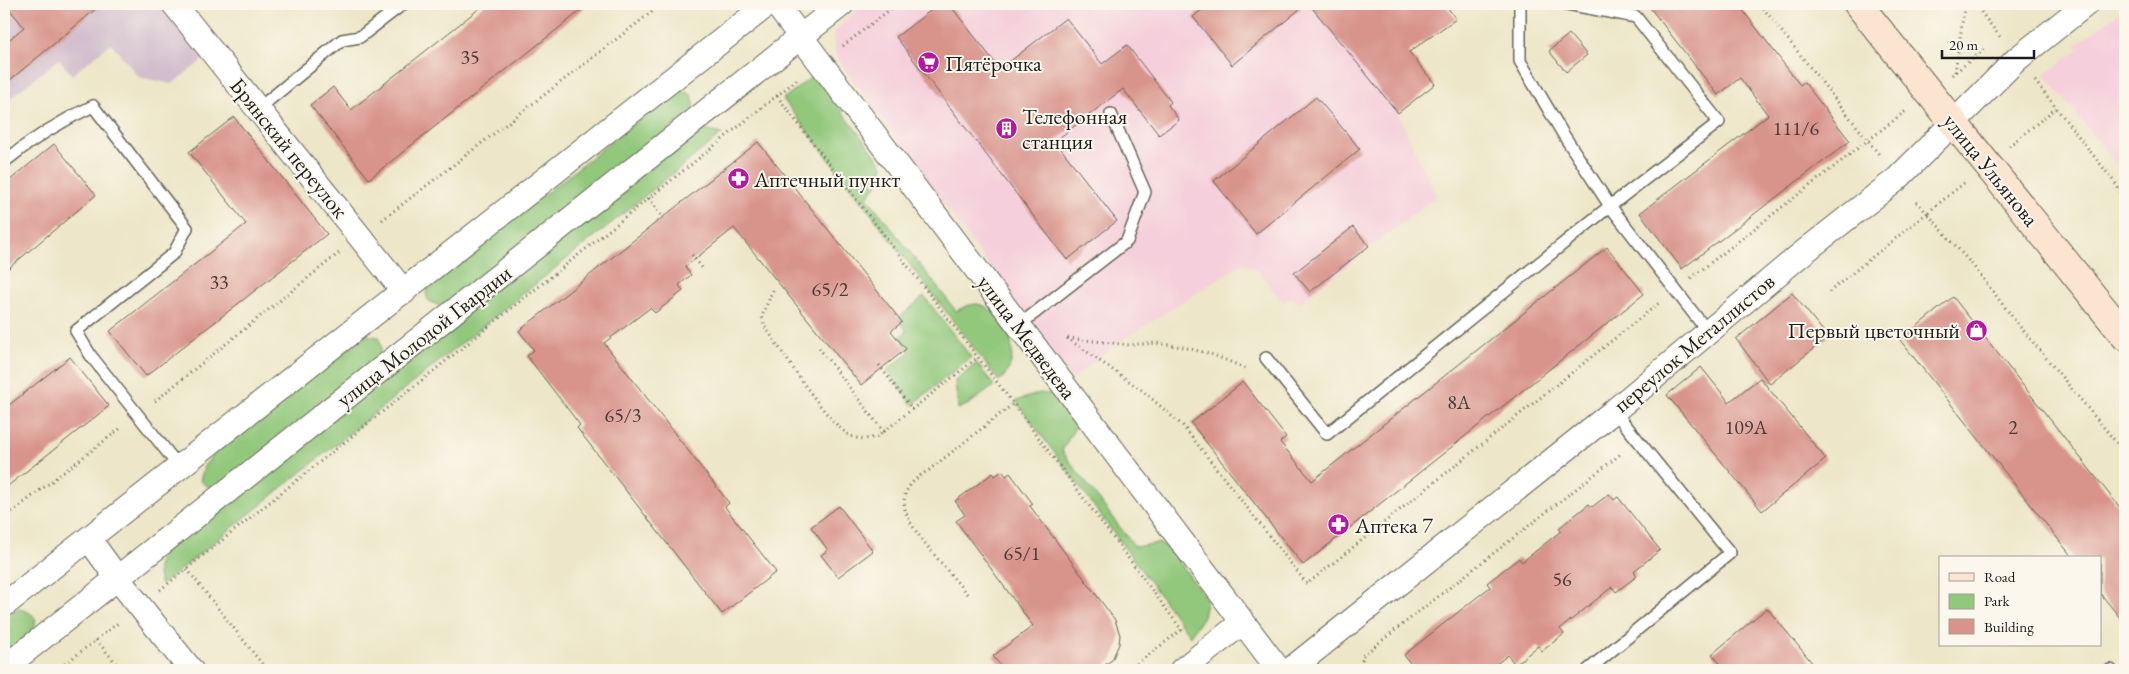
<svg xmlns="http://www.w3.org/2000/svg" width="2129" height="674" viewBox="0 0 2129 674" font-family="'EB Garamond',serif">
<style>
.built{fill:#f5cfdb}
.industrial{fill:#d1bdcc}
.green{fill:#92c87b;stroke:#57724c}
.building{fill:#d8938a}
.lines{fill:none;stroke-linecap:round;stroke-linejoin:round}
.service-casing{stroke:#656358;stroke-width:14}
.minor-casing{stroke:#656358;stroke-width:26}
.secondary-casing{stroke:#656358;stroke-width:30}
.path{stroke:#656358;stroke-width:3;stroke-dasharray:1 4;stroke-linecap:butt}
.service{stroke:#fff;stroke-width:11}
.minor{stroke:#fff;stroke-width:24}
.secondary{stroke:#fce5d0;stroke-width:28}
.labels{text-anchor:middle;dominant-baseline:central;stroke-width:4;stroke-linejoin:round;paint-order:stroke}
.number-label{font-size:20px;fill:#4b3a38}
.poi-label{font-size:22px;fill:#1c1c1c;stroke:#fbf7ec;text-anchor:start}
.street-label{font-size:22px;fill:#1c1c1c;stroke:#fbf7ec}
</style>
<rect width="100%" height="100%" fill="#fbf7ec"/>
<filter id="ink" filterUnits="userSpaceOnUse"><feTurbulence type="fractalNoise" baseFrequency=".02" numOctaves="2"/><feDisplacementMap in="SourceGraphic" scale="10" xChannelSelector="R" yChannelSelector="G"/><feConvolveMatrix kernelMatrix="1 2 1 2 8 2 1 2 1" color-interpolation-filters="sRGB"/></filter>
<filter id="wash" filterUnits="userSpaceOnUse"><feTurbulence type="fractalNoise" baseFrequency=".0096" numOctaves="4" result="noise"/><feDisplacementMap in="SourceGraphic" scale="20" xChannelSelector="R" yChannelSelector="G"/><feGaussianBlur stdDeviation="1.12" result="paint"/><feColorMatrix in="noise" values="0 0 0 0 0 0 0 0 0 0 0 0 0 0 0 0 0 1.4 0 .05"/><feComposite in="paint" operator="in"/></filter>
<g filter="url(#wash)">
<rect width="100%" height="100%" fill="#ede6c8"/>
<path class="built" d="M862,4H1369L1435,84L1398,114L1436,196L1298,304L1292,296L1284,303L1257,270L1243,263L1124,339L1072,379L836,57L833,33Z
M2125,8V175L2045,75L2079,49L2076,45Z"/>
<path class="industrial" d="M4,4H160L204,59L172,84L139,77L111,43L72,75L59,59L4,103Z"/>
<path class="green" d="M814,75L883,165L880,181L867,197L956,311C964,307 973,302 982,305C1010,316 1024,362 999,381L783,99Z
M684,90C694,95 695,100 693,111L449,304L437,305L428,300L426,293L429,286L439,278L674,92Z
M697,128L722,134L161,585C155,570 158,563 166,550Z
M924,296L971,357L912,405L887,370L910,352L900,337L907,331L898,319Z
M368,335L378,337C382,346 382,351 378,359L216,490L210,488L200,481L204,466L215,453L362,338Z
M977,363L994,386L969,404L958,409L955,381Z
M1040,393L1051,394L1060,400L1074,418L1075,427L1062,451L1135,547L1158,543L1169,548L1207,600L1203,616L1190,636L1016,401Z
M19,609C58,618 17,645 4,656V619Z"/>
<g id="blocks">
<path class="building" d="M5,4H102L4,85V44L24,27Z
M485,4H589L369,179L310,105L333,87L351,110Z
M939,4H949L1000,69L1066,18L1102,64L1127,45L1171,102L1168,105L1179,120L1159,135L1123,89L1055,141L1117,221L1067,260L896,37Z
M1209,4H1306L1232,65L1193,17Z
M1309,4H1445L1456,19L1409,52L1435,84L1398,113Z
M1647,4H1738L1800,85L1804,82L1850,141L1682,269L1640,213L1768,115L1740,78L1718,95Z
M1569,34L1587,55L1566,72L1549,51Z
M1316,97L1360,149L1256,234L1214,181Z
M234,117L327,234L146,376L110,331L246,224L189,152Z
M758,142L902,322L891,331L906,349L861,385L734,228L685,267L691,275L679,285L683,291L655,313L650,308L604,343L729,503L725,507L776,572L722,614L577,428L580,425L527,356L534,350L519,331Z
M54,144L96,195L4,272V185Z
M1353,227L1369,246L1310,292L1294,273Z
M1607,247L1644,294L1303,565L1191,423L1243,382L1286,437L1280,442L1312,481Z
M1792,293L1828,337L1770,384L1736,339Z
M1953,297L2125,514V624L2100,593V558H2073L1900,340Z
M70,357L109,406L4,489V409Z
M1701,367L1729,402L1760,378L1826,459L1762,511L1667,395Z
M1002,471L1006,476L1010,473L1033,504L1030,506L1115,620L1120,635L1119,644L1112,660L1098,670H1004L993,656L1033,626L956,521L965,515L955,501L993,473L995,476Z
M1609,494L1614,500L1618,497L1660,550L1634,571L1637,576L1616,592L1612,587L1560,629L1564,634L1542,651L1538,646L1515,665L1508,655L1489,670H1415L1404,655L1490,587L1487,583L1519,558L1522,562L1561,531L1559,528L1589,504L1592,507Z
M839,506L873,551L838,577L821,555L828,550L811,527Z
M1767,608L1818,670H1726L1712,654Z"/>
</g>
</g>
<g filter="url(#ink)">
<use href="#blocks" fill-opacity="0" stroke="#656358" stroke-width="1"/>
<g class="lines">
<defs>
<path id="service" d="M1567,4L1636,17L1719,122L1610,206L1708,332
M258,109L342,40L360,37L403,4
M4,162C32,139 61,121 93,106L187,228L174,253L76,331L91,356L180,468
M1018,326L1127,241L1145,192L1111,114
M1266,358L1327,434L1610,206L1563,134L1520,61V4
M1588,670L1730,553L1614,411
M2110,670H2111"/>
<path id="minor" d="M174,4L404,292
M776,4L1279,670
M89,539L118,579L191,670
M4,605L768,4
M4,668L842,4
M1182,670L1243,622
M1290,670L1614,411L1799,256L1897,179L2017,59L2086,4"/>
<path id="secondary" d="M1858,4L2125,336"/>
</defs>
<use href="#service" class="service-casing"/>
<use href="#minor" class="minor-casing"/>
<use href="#secondary" class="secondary-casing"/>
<path class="path" d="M1760,4L1881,157
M1975,4L2000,37
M843,46L897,4
M1955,72L1965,4
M1952,75L1986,48
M2035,81L2116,184L2125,201
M777,96L1006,394L1184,633
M2009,146L2056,108
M1964,183L1927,213L1974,267L2017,323L2125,453
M649,198L663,218
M382,220L662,4
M692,255L704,270
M1691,278L1907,110
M773,290L762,316L765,327C783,352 827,424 851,436C859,440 868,439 877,437L977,358
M1829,292L1927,213L1914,199
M1067,338L1143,391L1183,426L1307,584L1659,303
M1068,338L1129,345L1156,343L1183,347L1211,354L1245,368
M819,348L884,432
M879,365L912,409
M155,401L339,253
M4,518L121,428
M187,569L267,670
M160,590L799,78
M967,594C955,580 944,566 932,552C908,522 885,495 929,470L1013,404
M96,640L122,670
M57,670L118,623
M1129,670L1181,630
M1363,670L1362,656L1622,453"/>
<use href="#service" class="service"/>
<use href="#minor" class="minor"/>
<use href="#secondary" class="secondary"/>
</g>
</g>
<defs>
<symbol id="supermarket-disc" viewBox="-11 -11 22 22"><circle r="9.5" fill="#b5179e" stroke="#fbf7ec"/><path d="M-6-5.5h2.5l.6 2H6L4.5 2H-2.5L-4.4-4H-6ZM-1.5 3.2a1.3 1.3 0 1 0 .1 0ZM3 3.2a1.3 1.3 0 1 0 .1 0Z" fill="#fff"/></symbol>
<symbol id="building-disc" viewBox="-11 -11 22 22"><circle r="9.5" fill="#b5179e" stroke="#fbf7ec"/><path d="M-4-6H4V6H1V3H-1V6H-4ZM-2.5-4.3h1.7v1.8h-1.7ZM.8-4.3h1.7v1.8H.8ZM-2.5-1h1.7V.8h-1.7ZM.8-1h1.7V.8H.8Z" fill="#fff"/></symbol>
<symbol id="pharmacy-disc" viewBox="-11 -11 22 22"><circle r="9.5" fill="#b5179e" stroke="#fbf7ec"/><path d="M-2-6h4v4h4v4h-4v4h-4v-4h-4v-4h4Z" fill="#fff"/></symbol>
<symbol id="shop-disc" viewBox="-11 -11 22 22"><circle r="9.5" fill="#b5179e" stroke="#fbf7ec"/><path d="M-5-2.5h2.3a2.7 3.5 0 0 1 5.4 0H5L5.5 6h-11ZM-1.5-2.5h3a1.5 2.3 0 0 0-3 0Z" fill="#fff"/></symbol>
</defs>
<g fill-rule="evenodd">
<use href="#supermarket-disc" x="916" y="50" width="25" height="25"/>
<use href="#building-disc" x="994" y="116" width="25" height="25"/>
<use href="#pharmacy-disc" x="726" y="166" width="25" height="25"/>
<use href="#shop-disc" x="1964" y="318" width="25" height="25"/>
<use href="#pharmacy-disc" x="1326" y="512" width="25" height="25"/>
</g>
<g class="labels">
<g class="number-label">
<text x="470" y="57">35</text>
<text x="1796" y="128">111/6</text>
<text x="219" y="282">33</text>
<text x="830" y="289">65/2</text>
<text x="1459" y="402">8А</text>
<text x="623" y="415">65/3</text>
<text x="1746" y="427">109А</text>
<text x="2013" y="427">2</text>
<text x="1022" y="553">65/1</text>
<text x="1562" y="579">56</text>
</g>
<g class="poi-label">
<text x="945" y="63">Пятёрочка</text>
<text x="1022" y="116">Телефонная<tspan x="1022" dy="25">станция</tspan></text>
<text x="754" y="179">Аптечный пункт</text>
<text x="1960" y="330" text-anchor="end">Первый цветочный</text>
<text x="1355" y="525">Аптека 7</text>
</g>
<g class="street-label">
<text transform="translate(289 148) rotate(51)">Брянский переулок</text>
<text transform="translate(1991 170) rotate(51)">улица Ульянова</text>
<text transform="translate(424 336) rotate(-38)">улица Молодой Гвардии</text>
<text transform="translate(1027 337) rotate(53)">улица Медведева</text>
<text transform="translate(1694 343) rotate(-40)">переулок Металлистов</text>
</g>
</g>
<rect width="2129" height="674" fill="none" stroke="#fbf7ec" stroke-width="20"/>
<rect x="1939" y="556" width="162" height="90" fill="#fbf7ec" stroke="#a29f99"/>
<rect x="1949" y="573" width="25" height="8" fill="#fce5d0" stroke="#a29f99"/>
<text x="1984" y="582" font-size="15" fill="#1c1c1c">Road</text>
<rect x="1949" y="594" width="25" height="15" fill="#92c87b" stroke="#a29f99"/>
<text x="1984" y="606" font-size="15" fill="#1c1c1c">Park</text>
<rect x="1949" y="619" width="25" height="15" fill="#d8938a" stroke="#a29f99"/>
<text x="1984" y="632" font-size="15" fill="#1c1c1c">Building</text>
<path d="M1942 50v8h92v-8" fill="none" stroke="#1c1c1c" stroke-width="2.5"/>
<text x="1949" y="50" font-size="15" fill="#1c1c1c" stroke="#fbf7ec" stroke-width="4" paint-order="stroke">20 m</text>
</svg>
